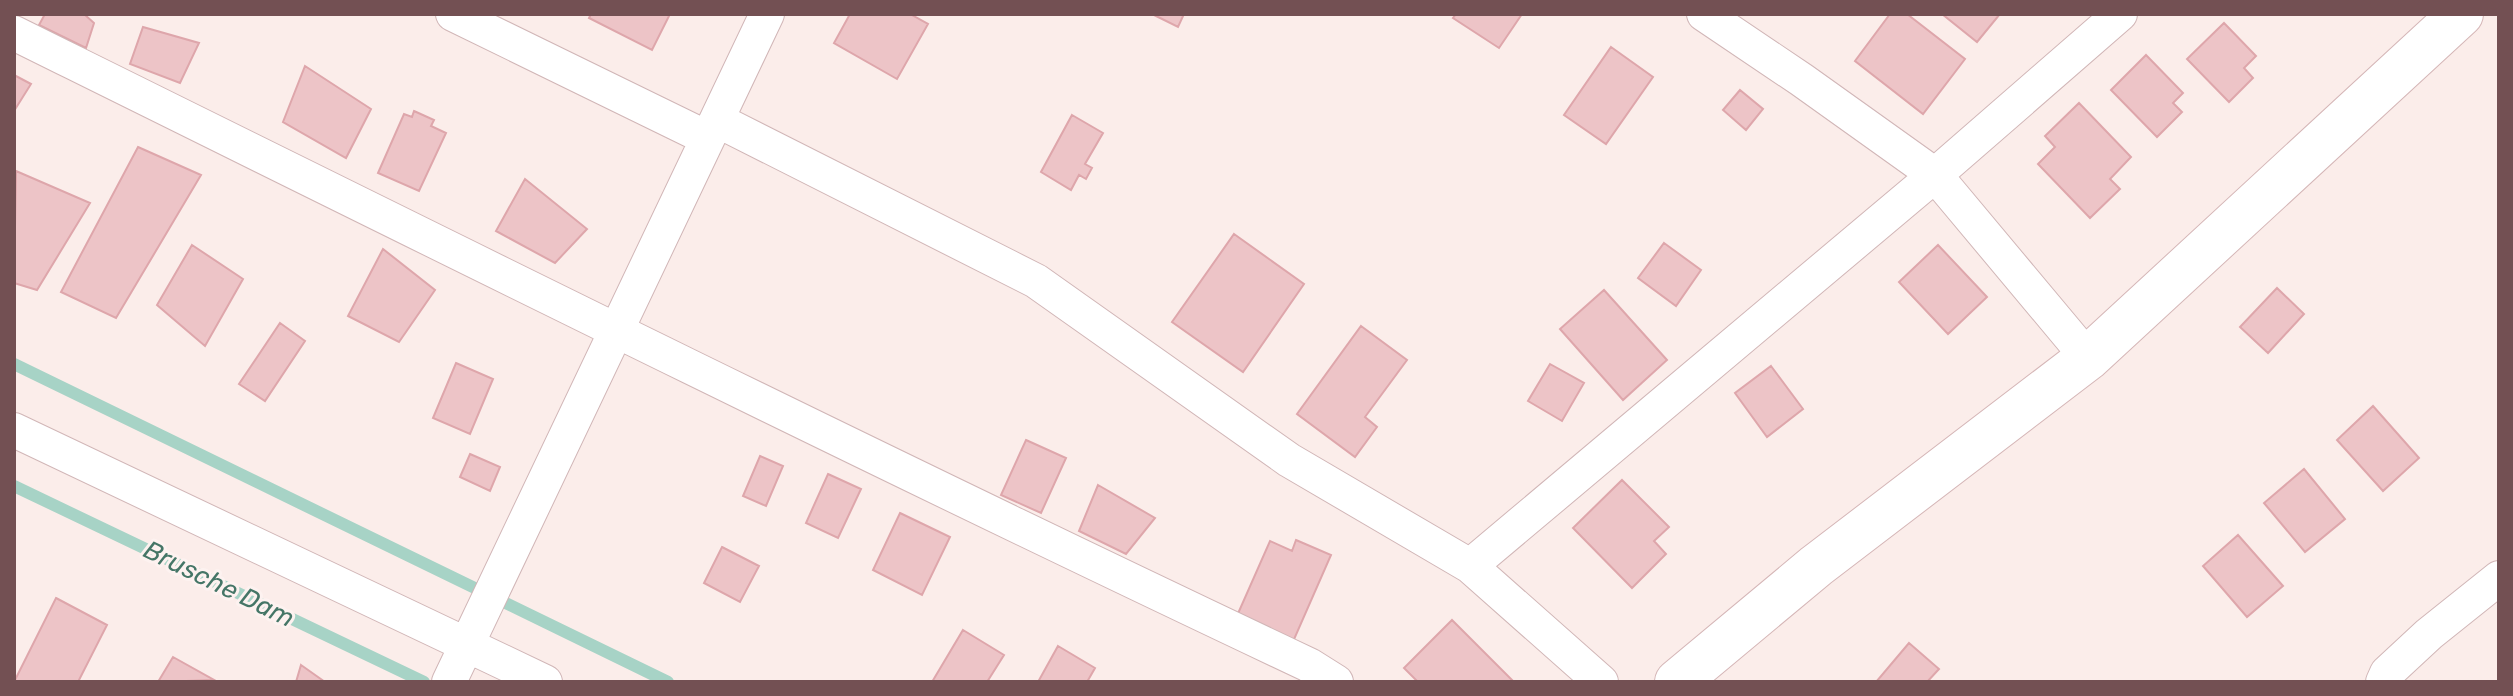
<svg xmlns="http://www.w3.org/2000/svg" width="2513" height="696" viewBox="0 0 2513 696" font-family="Rubik,sans-serif">
<style>
.lines{fill:none;stroke-linecap:round;stroke-linejoin:round}
.stream{stroke:#a7d3c6;stroke-width:12}
.building{fill:#edc4c7;stroke:#dea6ab;stroke-width:2}
.minor-casing{stroke:#d1b6b7;stroke-width:36}
.secondary-casing{stroke:#d5b6b7;stroke-width:46}
.minor{stroke:#fff;stroke-width:34}
.secondary{stroke:#fff;stroke-width:44}
.labels{text-anchor:middle;dominant-baseline:central;stroke-width:6;stroke-linejoin:round;paint-order:stroke}
.water-label{font-size:26px;font-style:italic;fill:#457667;stroke:#fdf2f0}
</style>
<rect width="100%" height="100%" fill="#fbedea"/>
<g class="lines">
<path class="stream" d="M14,364L668,682
M14,486L424,682"/>
</g>
<path class="building" d="M45,14H84L94,23L86,48L39,25Z
M591,14H670L652,50L589,18Z
M850,14H910L928,24L897,79L834,43Z
M1152,14H1184L1178,27Z
M1456,14H1522L1499,48L1453,18Z
M1890,14H1907L1965,59L1923,114L1855,61Z
M1942,14H2000L1977,42Z
M2224,23L2256,56L2244,68L2253,78L2229,102L2187,59Z
M143,27L199,43L180,83L130,64Z
M1611,47L1653,77L1606,144L1564,115Z
M2146,55L2183,93L2173,103L2182,112L2157,137L2111,90Z
M305,66L371,109L346,158L283,122Z
M14,75L31,84L14,111Z
M1740,90L1763,109L1746,130L1723,110Z
M2079,103L2131,157L2110,179L2120,189L2090,218L2038,164L2055,147L2045,136Z
M414,111L434,120L431,126L446,133L419,191L378,173L404,114L412,117Z
M1072,115L1103,133L1085,164L1092,168L1086,179L1079,175L1071,190L1041,172Z
M138,147L201,175L116,318L61,292Z
M16,171L90,203L37,290L14,283Z
M525,179L587,229L555,263L496,231Z
M1234,234L1304,284L1243,372L1172,322Z
M1664,243L1701,270L1676,306L1638,278Z
M192,245L243,279L205,346L157,305Z
M1938,245L1987,297L1948,334L1899,282Z
M383,249L435,290L399,342L348,316Z
M2277,288L2304,314L2268,353L2240,327Z
M1604,290L1667,360L1623,400L1560,329Z
M280,323L305,341L265,401L239,384Z
M1361,326L1407,360L1365,417L1377,427L1355,457L1297,414Z
M456,363L493,379L470,434L433,418Z
M1550,364L1584,383L1562,421L1528,401Z
M1771,366L1803,409L1767,437L1735,393Z
M2373,406L2419,458L2383,491L2337,440Z
M1026,440L1066,458L1041,513L1001,495Z
M470,454L500,467L490,491L460,477Z
M760,456L783,466L766,506L743,496Z
M2304,469L2345,519L2305,552L2264,503Z
M828,474L861,489L838,538L806,523Z
M1622,480L1669,527L1654,541L1666,554L1632,588L1573,528Z
M1098,485L1155,518L1126,554L1079,531Z
M900,513L950,537L922,595L873,570Z
M2238,535L2283,586L2247,617L2203,566Z
M1296,540L1331,555L1292,644L1236,618L1270,541L1292,551Z
M722,547L759,566L740,602L704,583Z
M56,598L107,625L78,682H14Z
M1452,620L1514,682H1418L1404,668Z
M963,630L1004,655L987,682H932Z
M1909,643L1939,669L1927,682H1876Z
M1058,646L1095,668L1087,682H1038Z
M173,657L214,680L158,682Z
M301,665L325,682H296Z"/>
<g class="lines">
<defs>
<path id="minor" d="M453,14L707,138
M1704,14L1802,80L1935,175L2088,358
M14,33C444,246 875,460 1309,665L1336,682
M717,120L1036,281L1289,460L1470,566L1601,682
M14,430L545,682
M1470,566L1935,175L2120,14
M449,682L767,14
M2383,682L2387,673L2429,634L2499,578"/>
<path id="secondary" d="M1677,682L1816,566L2088,358L2461,14"/>
</defs>
<use href="#minor" class="minor-casing"/>
<use href="#secondary" class="secondary-casing"/>
<use href="#minor" class="minor"/>
<use href="#secondary" class="secondary"/>
</g>
<g class="labels">
<g class="water-label">
<text transform="translate(219 584) rotate(26)">Brusche Dam</text>
</g>
</g>
<rect width="2513" height="696" fill="none" stroke="#735053" stroke-width="32"/>
</svg>
